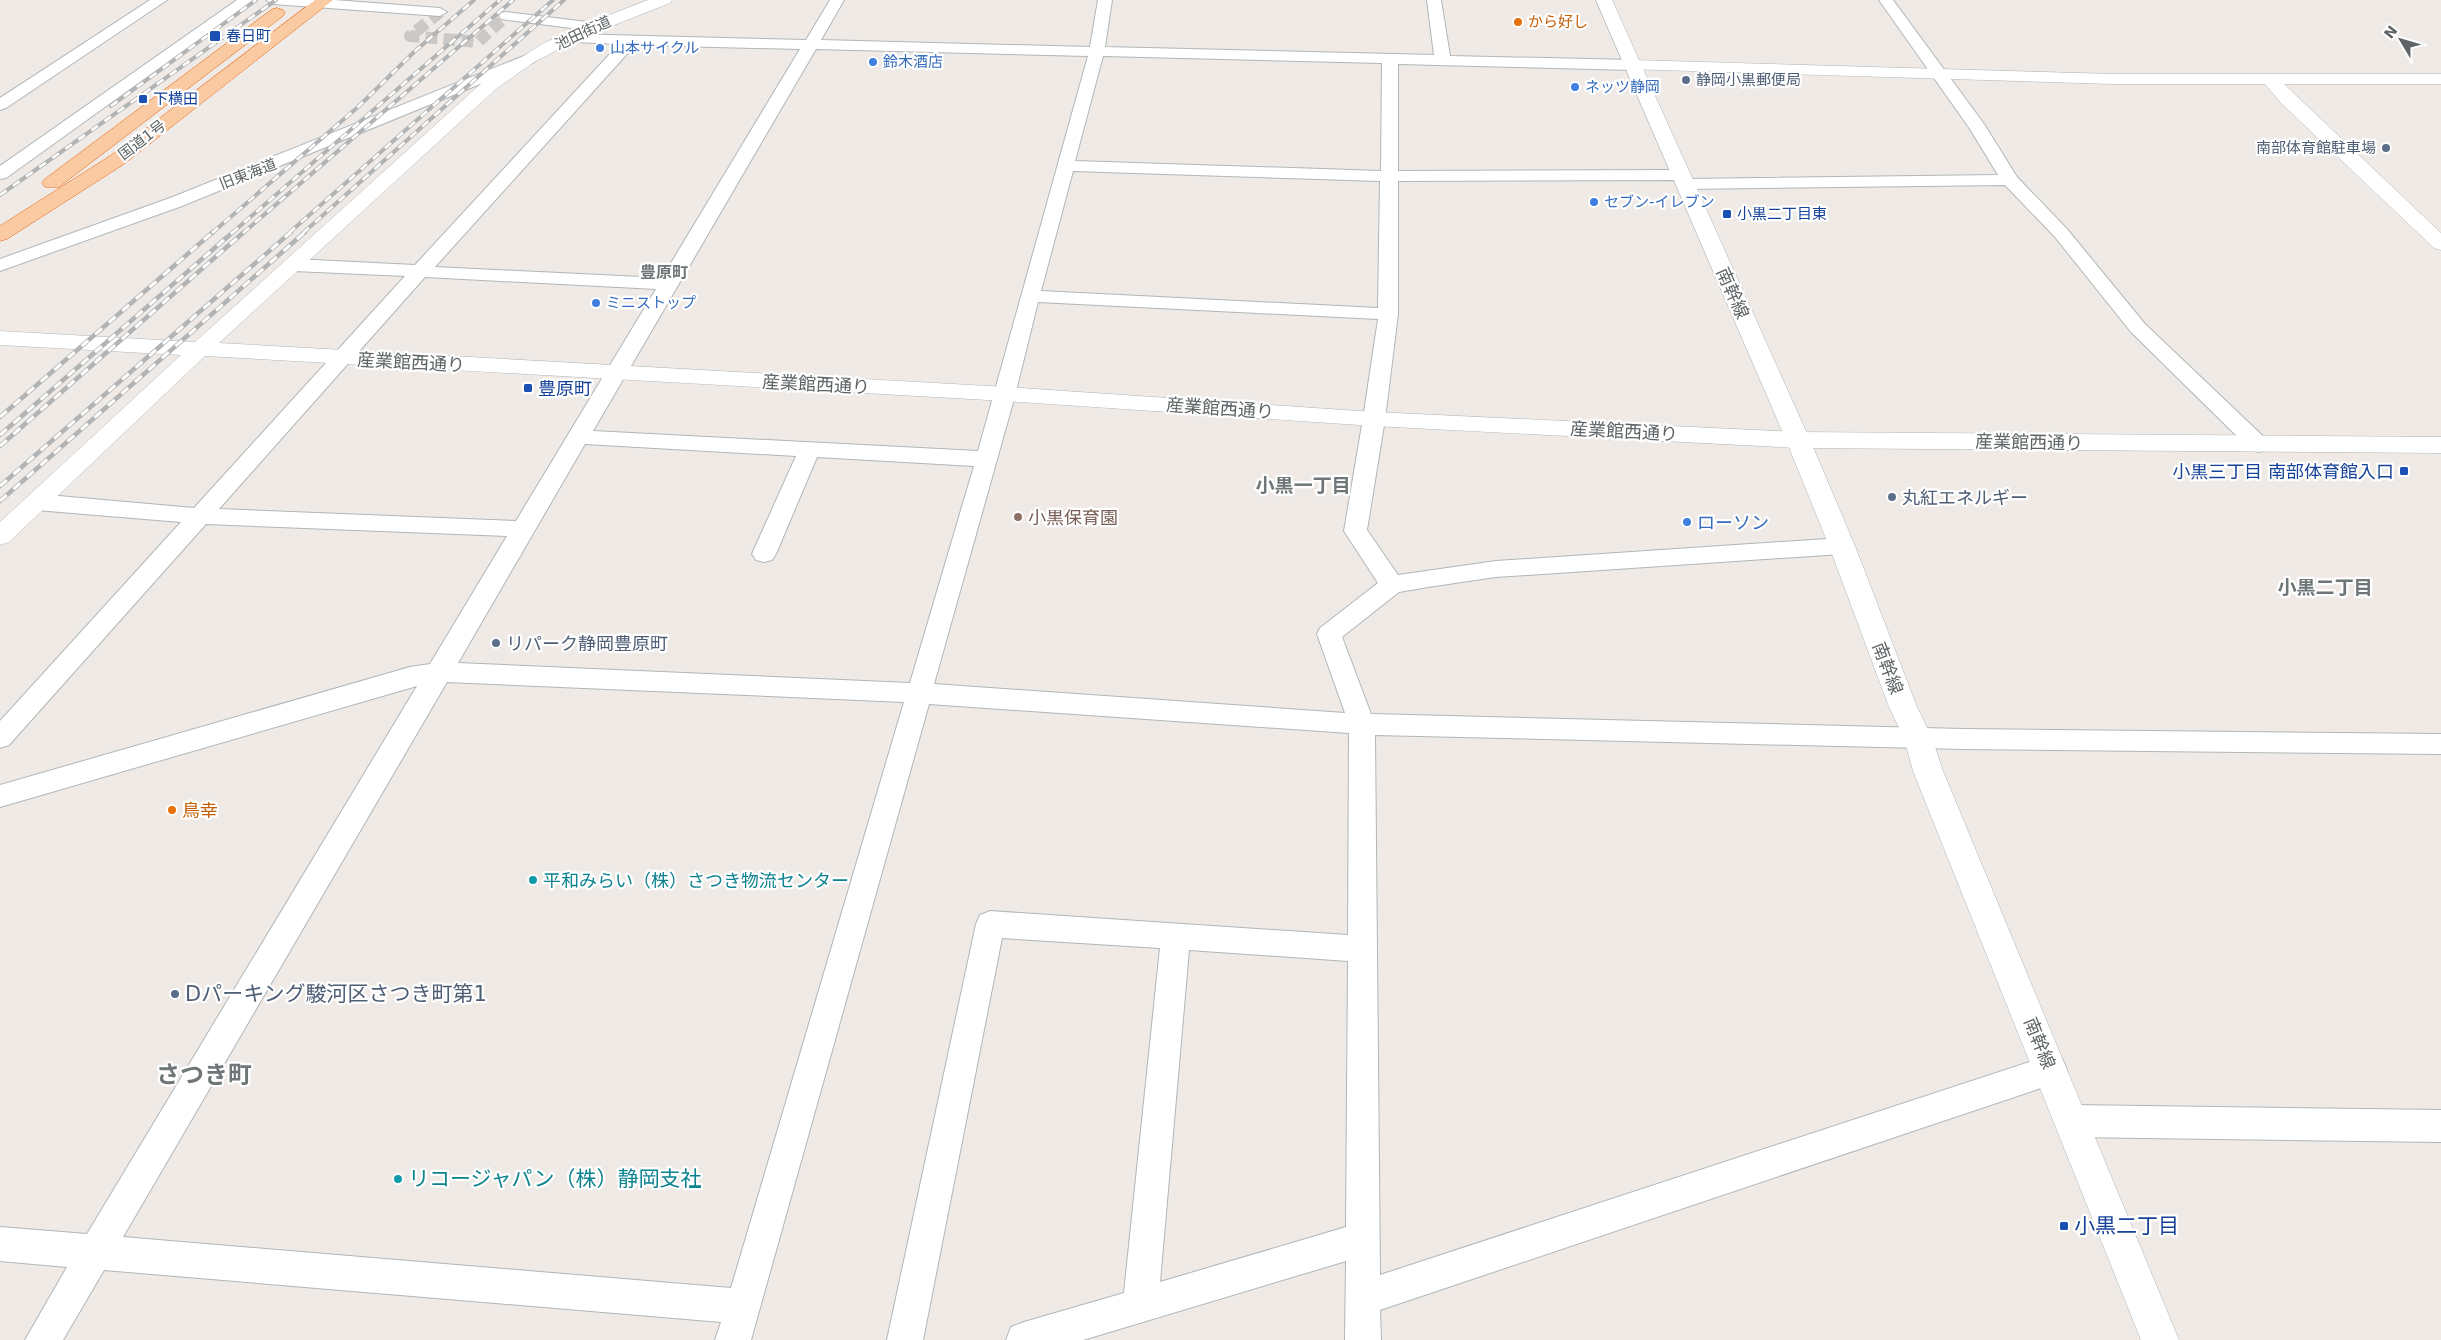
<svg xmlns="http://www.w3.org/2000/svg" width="2441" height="1340" viewBox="0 0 2441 1340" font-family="'DejaVu Sans','Noto Sans JP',sans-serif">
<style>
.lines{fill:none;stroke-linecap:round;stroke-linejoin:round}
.pedestrian-tunnel{stroke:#cbc8c6;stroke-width:12;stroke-dasharray:12 6;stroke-linecap:butt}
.minor-casing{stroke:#b1b6b8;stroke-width:2}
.tertiary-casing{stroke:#b1b6b8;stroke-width:1}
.secondary-casing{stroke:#b0b5b8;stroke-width:1}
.trunk-casing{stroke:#e95f0c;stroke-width:1}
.minor{fill:#fff;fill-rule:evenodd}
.tertiary{fill:#fff;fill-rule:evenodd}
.secondary{fill:#fff;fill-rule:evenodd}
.trunk{fill:#facba2;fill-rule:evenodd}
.rail-far1-casing{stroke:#b2b3b4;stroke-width:4}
.rail-casing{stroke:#b2b3b4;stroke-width:4.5}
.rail-far1{stroke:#fff;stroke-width:2.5;stroke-dasharray:8;stroke-linecap:butt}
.rail{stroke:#fff;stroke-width:3;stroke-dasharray:9;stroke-linecap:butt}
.food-dot{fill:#e8710a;stroke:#fff;stroke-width:2}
.transit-dot{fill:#1a4fb4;stroke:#fff;stroke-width:2}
.shop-dot{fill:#3f7fe0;stroke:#fff;stroke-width:2}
.service-dot{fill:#5c6f8a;stroke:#fff;stroke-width:2}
.education-dot{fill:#8d6e63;stroke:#fff;stroke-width:2}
.culture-dot{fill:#0f9aa8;stroke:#fff;stroke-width:2}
.labels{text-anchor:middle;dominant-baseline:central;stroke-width:4.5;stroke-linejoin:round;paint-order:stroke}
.far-food-label{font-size:15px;fill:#c56008;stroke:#fff;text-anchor:start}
.far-street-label{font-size:15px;fill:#5e6466;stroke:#fff}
.far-transit-label{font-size:15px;fill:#164399;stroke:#fff;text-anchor:start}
.far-shop-label{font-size:15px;fill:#366cbe;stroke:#fff;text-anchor:start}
.far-service-label{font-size:15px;fill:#4e5e75;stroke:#fff;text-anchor:start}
.far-quarter-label{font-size:16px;font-weight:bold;fill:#6f7678;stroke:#fff}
.street-label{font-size:18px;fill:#5e6466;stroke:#fff}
.transit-label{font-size:18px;fill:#164399;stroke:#fff;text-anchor:start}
.service-label{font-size:18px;fill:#4e5e75;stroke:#fff;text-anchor:start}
.education-label{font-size:18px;fill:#785e54;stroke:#fff;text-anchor:start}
.shop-label{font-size:18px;fill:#366cbe;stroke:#fff;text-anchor:start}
.food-label{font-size:18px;fill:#c56008;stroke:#fff;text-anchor:start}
.culture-label{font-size:18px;fill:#0d838f;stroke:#fff;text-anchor:start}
.neighbourhood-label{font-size:19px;font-weight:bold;fill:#6f7678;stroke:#fff}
.near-service-label{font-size:21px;fill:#4e5e75;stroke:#fff;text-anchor:start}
.near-culture-label{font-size:21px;fill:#0d838f;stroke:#fff;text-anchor:start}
.near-transit-label{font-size:21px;fill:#164399;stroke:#fff;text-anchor:start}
.near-quarter-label{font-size:24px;font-weight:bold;fill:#6f7678;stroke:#fff}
</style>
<rect width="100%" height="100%" fill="#efeae6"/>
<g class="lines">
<path class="pedestrian-tunnel" d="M440,12L410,36L478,42L506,16"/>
<defs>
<path id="minor" d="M150,0H167L6,108L0,110V98Z
M237,0H254L6,178L0,179V166Z
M266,0H334L440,8L447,12L440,16L273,4Z
M830,0H844L821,40L1090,47L1098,0H1112L1105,47L1434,55L1427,0H1441L1450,56L1633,60L1641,65L1633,70L1398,64V171L1681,170L1687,171L1690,175L1687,179L1998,175L1970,129L1879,0H1893L1984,124L2017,177L2067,229L2145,324L2267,440L2270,445L2267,450L2259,452L2251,450L2131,332L2055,237L2005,185L1685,189L1679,188L1676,184L1679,180L1398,181V314L1385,419L1367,530L1398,575L1496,561L1842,538L1850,540L1854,546L1850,552L1842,554L1496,577L1428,587L1399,592L1342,637L1371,714L1963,729L2441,734V754L1963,749L1375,735L1380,1275L2051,1055L2062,1059L2067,1070L2062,1081L1380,1310L1381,1340H1345L1346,1261L1083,1340H1006L1011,1327L1024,1322L1124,1293L1160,948L1002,938L923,1340H887L976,924L980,915L990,911L1348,935L1349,733L929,704L751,1340H715L721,1322L104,1270L63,1340H25L67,1267L0,1261V1227L87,1234L417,686L0,807V785L410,667L430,664L507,536L206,524L9,745L0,748V721L181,522L36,510L28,507L25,502L28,497L36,494L194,508L405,276L294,271L287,269L285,265L287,261L294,259L415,265L619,44L575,42L567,37L570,34L806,40ZM635,45L800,49L662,278L435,267ZM816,49L1088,56L978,451L593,431ZM1103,56L1382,63L1381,171L1075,161ZM1073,171L1380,181L1378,308L1041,291ZM425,277L656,289L516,521L219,509ZM1038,302L1378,319L1363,419L1344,531L1378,583L1320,628L1317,634L1345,713L934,684L1014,399ZM585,444L796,456L752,554L756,560L764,562L772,560L776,554L817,457L974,466L910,683L458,663ZM447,682L904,702L731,1288L123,1237ZM1189,950L1348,961L1346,1227L1160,1282Z
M506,12L595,23L602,27L595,31L501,19L499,16L501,13Z
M529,54L534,56L537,59L534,62L182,206L0,271V259L170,198Z
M2072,1105L2441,1110V1142L2072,1137L2061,1132L2056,1121L2061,1110Z"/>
<path id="tertiary" d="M648,0H672L670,3L579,39L534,62L496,89L219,343L1006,387L1374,412L1798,432L2441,437V453L1798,448L1374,426L1006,401L205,356L9,542L0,545V522L181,355L0,345V331L195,342L484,81L544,43L591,22Z
M1633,60L2113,74H2441V84H2284L2441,233V250L2434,248L2281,103L2265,84H2113L1627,69L1624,65L1627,61Z"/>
<path id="secondary" d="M1596,0H1612L1810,440L1855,546L1917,707L1932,738L1943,771L2179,1340H2141L1913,771L1904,738L1889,707L1829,546L1786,440Z"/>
<path id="trunk" d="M315,0H333L124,164L7,239L0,241V226L110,156Z
M277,8L283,10L285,13L283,16L59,187H45L42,183L45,179L271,10Z"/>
</defs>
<use href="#minor" class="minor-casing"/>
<use href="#tertiary" class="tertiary-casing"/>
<use href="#secondary" class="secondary-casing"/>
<use href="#trunk" class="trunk-casing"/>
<use href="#minor" class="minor"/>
<use href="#tertiary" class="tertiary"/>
<use href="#secondary" class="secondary"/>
<use href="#trunk" class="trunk"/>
<defs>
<path id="rail-far1" d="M111,106L256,0
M0,195L276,0
M212,233L358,107L414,52L474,0
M232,233L500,0
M243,233L513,0
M289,233L553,0
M303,233L564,0"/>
<path id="rail" d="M0,417L213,232
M0,435L233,232
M0,446L244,232
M0,486L291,232
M0,501L305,232"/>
</defs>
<use href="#rail-far1" class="rail-far1-casing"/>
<use href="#rail" class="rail-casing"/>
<use href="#rail-far1" class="rail-far1"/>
<use href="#rail" class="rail"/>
</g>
<g class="food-dot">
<circle cx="1518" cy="22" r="5"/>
<circle cx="172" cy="810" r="5"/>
</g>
<g class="transit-dot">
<rect x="209" y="30" width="12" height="12" rx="2.5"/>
<rect x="138" y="94" width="10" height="10" rx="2.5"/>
<rect x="1722" y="209" width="10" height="10" rx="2.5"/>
<rect x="523" y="383" width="10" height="10" rx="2.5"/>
<rect x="2399" y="466" width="10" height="10" rx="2.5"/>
<rect x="2059" y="1221" width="10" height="10" rx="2.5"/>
</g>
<g class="shop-dot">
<circle cx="600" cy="48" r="5"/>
<circle cx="873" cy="62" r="5"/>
<circle cx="1575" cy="87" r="5"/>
<circle cx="1594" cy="202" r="5"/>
<circle cx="596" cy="303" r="5"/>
<circle cx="1687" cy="522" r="5"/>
</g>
<g class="service-dot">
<circle cx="1686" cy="80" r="5"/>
<circle cx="2386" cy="148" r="5"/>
<circle cx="1892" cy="497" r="5"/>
<circle cx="496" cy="643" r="5"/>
<circle cx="175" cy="994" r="5"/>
</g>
<circle class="education-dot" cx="1018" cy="517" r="5"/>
<g class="culture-dot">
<circle cx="533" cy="880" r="5"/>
<circle cx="398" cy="1179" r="5"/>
</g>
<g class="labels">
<g class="far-food-label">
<text x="1528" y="22">から好し</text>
</g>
<g class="far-street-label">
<text transform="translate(583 33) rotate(-25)">池田街道</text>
<text transform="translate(142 140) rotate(-37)">国道1号</text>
<text transform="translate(248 174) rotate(-21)">旧東海道</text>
</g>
<g class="far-transit-label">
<text x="226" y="36">春日町</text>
<text x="153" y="99">下横田</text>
<text x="1737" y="214">小黒二丁目東</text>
</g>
<g class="far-shop-label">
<text x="610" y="48">山本サイクル</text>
<text x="883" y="62">鈴木酒店</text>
<text x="1585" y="87">ネッツ静岡</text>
<text x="1604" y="202">セブン-イレブン</text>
<text x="606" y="303">ミニストップ</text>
</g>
<g class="far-service-label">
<text x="1696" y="80">静岡小黒郵便局</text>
<text x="2376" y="148" text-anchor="end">南部体育館駐車場</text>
</g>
<g class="far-quarter-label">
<text x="664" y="272">豊原町</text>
</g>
<g class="street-label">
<text transform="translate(1733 293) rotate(66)">南幹線</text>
<text transform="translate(411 362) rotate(3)">産業館西通り</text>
<text transform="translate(816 384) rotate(3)">産業館西通り</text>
<text transform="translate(1220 408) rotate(4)">産業館西通り</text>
<text transform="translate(1624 431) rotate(3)">産業館西通り</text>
<text transform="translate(2029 442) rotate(1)">産業館西通り</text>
<text transform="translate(1888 668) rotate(69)">南幹線</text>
<text transform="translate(2040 1043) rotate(68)">南幹線</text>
</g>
<g class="transit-label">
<text x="538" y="388">豊原町</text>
<text x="2394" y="471" text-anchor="end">小黒三丁目 南部体育館入口</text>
</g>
<g class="service-label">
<text x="1902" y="497">丸紅エネルギー</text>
<text x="506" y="643">リパーク静岡豊原町</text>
</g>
<g class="education-label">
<text x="1028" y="517">小黒保育園</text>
</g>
<g class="shop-label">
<text x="1697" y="522">ローソン</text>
</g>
<g class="food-label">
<text x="182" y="810">鳥幸</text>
</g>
<g class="culture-label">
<text x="543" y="880">平和みらい（株）さつき物流センター</text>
</g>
<g class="neighbourhood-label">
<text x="1303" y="485">小黒一丁目</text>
<text x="2325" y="587">小黒二丁目</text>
</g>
<g class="near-service-label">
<text x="185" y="994">Dパーキング駿河区さつき町第1</text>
</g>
<g class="near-culture-label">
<text x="408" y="1179">リコージャパン（株）静岡支社</text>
</g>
<g class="near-transit-label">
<text x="2074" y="1226">小黒二丁目</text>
</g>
<g class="near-quarter-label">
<text x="204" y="1075">さつき町</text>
</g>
</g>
<g transform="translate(2401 40) rotate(308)" stroke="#ffffff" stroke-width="4" paint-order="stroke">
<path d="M0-4L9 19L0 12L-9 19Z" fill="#5e6466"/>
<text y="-8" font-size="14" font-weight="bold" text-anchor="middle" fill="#5e6466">N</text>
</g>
</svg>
